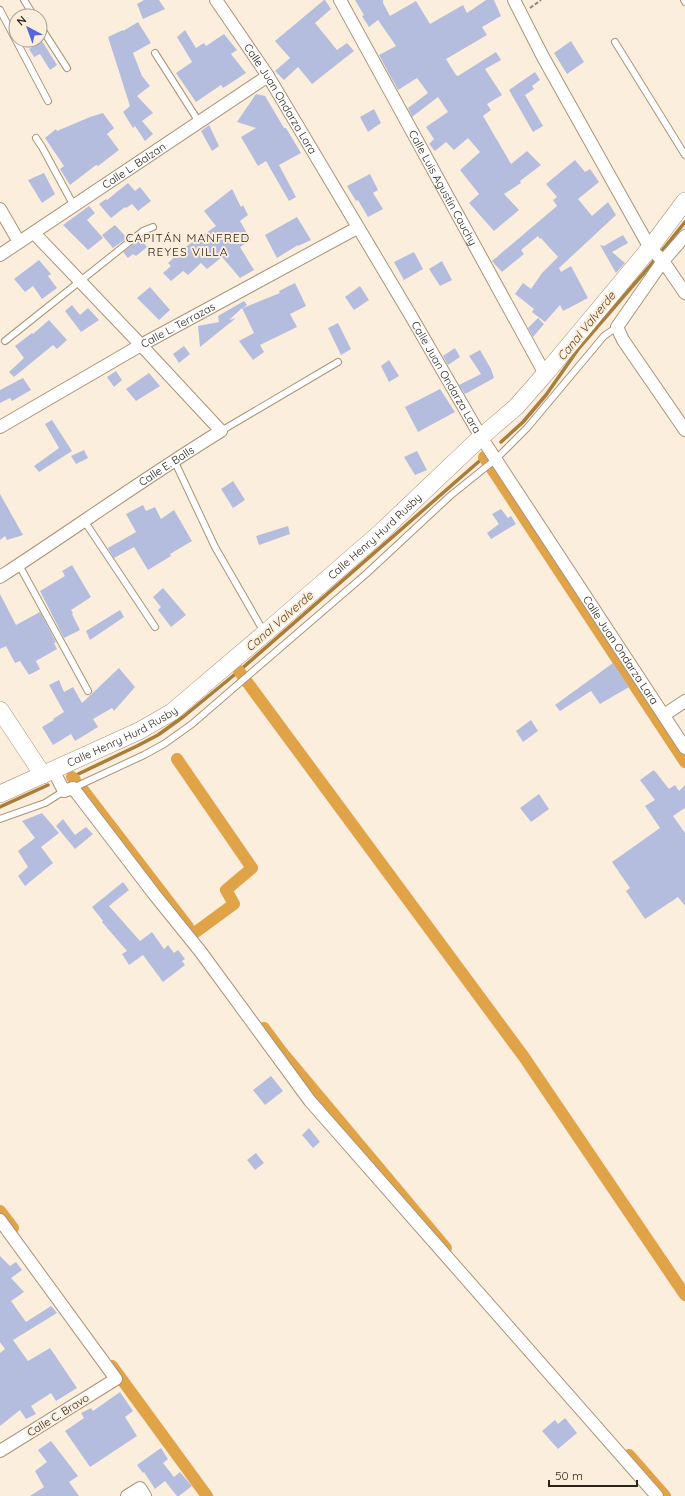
<svg xmlns="http://www.w3.org/2000/svg" width="685" height="1496" viewBox="0 0 685 1496" font-family="Quicksand,sans-serif">
<style>
.lines{fill:none;stroke-linecap:round;stroke-linejoin:round}
.stream{stroke:#aa7d3a;stroke-width:3.5}
.canal{stroke:#e1a348;stroke-width:12}
.building{fill:#b5bdde}
.lane-casing{stroke:#aa9478;stroke-width:8}
.street-casing{stroke:#aa9478;stroke-width:14}
.secondary-casing{stroke:#aa9478;stroke-width:18}
.path{stroke:#918678;stroke-width:2;stroke-dasharray:4 2;stroke-linecap:butt}
.lane{stroke:#fff;stroke-width:6}
.street{stroke:#fff;stroke-width:12}
.secondary{stroke:#fff;stroke-width:17}
.labels{text-anchor:middle;dominant-baseline:central;stroke-width:4;stroke-linejoin:round;paint-order:stroke}
.street-label{font-size:11px;fill:#2b2318;stroke:#fceedc}
.neighbourhood-label{font-size:12px;letter-spacing:1px;fill:#2b2318;stroke:#fceedc}
.water-label{font-size:12px;font-style:italic;fill:#5e451f;stroke:#fceedc}
</style>
<rect width="100%" height="100%" fill="#fceedc"/>
<g class="lines">
<path class="stream" d="M501,442L523,422L546,395L579,348L649,267L685,222
M72,777L137,746L158,735L183,717L239,671L484,457
M0,807L48,785"/>
<path class="canal" d="M484,457L685,762
M239,671L524,1057L685,1295
M177,759L252,868L226,890L234,904L193,934
M72,777L75,780
M83,790L188,927
M264,1028L281,1051L446,1248
M0,1211L13,1228
M112,1366L207,1496
M629,1455L665,1496"/>
</g>
<path class="building" d="M144,0H159L165,9L143,19L137,4Z
M324,0H325L331,9L315,23L337,50L347,43L354,51L312,84L298,67L284,80L275,71L290,58L275,41Z
M355,0H383V3L390,16L416,1L430,24L463,5L467,13L486,0H494L501,16L482,27L487,35L446,59L456,75L458,76L496,52L501,60L485,69L502,95L487,104L491,110L483,116L511,164L527,151L541,165L520,181L521,183L504,194L519,210L494,231L469,203L479,194L460,170L480,152L468,138L454,150L446,142L435,151L429,144L434,139L426,127L448,112L438,97L412,117L408,108L428,93L417,78L398,90L379,55L396,46L378,20L369,27L362,16L364,15Z
M138,22L151,43L133,53L142,76L150,86L137,96L153,113L142,121L153,134L145,141L135,126L133,128L123,112L130,106L108,37L123,30V31Z
M185,30L196,48L204,43L206,46L224,34L237,50L231,54L246,73L223,88L221,85L196,102L176,73L192,62L177,37Z
M42,41L57,65L50,70L40,54L34,57L29,49Z
M571,41L584,62L567,74L554,53Z
M535,72L540,80L532,86L534,89L525,95L543,126L533,132L509,90Z
M256,94L265,96L284,128H286L301,153L279,165L296,197L289,201L266,161L258,166L241,137L256,128L237,122Z
M374,109L381,123L368,132L360,117Z
M103,113L114,128L107,134L119,150L98,166L96,165L70,185L60,169L64,166L45,138L56,129L57,131L90,117Z
M209,125L219,146L212,151L201,131Z
M575,160L585,172L590,169L599,182L578,199L592,216L608,202L616,215L559,268L561,272L571,266L588,298L563,311L560,305L545,322L532,312L534,309L515,294L523,283L531,289L542,273L558,257L541,238L540,239L538,236L521,250L524,254L502,272L492,261L557,206L553,200L557,197L546,184Z
M44,173L55,194L42,203L28,180Z
M370,174L378,190L373,193L383,209L368,217L358,200L356,201L347,186Z
M128,183L135,191L140,187L151,201L138,211L132,204L126,208L125,207L111,218L99,204L106,199L107,200Z
M232,189L241,207L243,205L248,215L240,221L251,240L240,247L254,270L240,278L222,257L207,269L201,263L188,275L183,271L171,281L163,273L171,266L168,263L184,248L216,226L204,211Z
M89,206L95,213L87,220L103,238L88,250L63,225Z
M297,217L311,240L298,246V245L277,258L265,235Z
M115,225L127,238L113,248L102,235Z
M623,235L628,243L612,252L625,263L616,273L600,245L604,246Z
M140,239L147,247L136,256L133,254L128,258L123,252Z
M414,252L423,269L404,280L394,262Z
M39,260L51,274L48,276L57,288L42,299L33,286L25,292L14,279Z
M442,261L452,280L440,286L429,269Z
M295,283L306,306L290,314L297,327L260,345L264,352L253,360L239,341L254,333L242,308L229,320L236,318L200,347L198,326L219,322L218,316L244,301L247,305L243,308L280,293L279,291Z
M360,286L369,300L354,310L345,297Z
M150,287L170,310L159,320L137,298Z
M72,305L80,315L88,308L99,320L81,332L65,311Z
M538,318L544,324L533,337L528,328Z
M49,320L67,340L57,349L53,345L14,377L9,372L24,358L15,346L32,333L33,334Z
M338,323L351,349L341,355L328,328Z
M184,346L190,354L179,363L173,354Z
M455,348L460,357L448,365L443,356Z
M480,350L491,369L494,378L465,394L459,385L481,374L469,356Z
M389,360L399,376L389,382L381,366Z
M116,371L122,380L114,387L107,377Z
M149,373L160,386L136,401L126,389Z
M23,378L31,390L12,401L10,398L0,403V390Z
M440,389L455,412L418,432L405,407Z
M52,420L72,451L39,472L34,466L59,448L45,424Z
M84,450L88,458L76,464L71,456Z
M417,451L427,470L415,475L404,457Z
M233,481L245,500L233,508L221,489Z
M0,494L23,535L7,540L5,536L0,540Z
M143,505L146,511L155,507L161,519L174,510L192,541L170,554L171,556L148,570L134,547L114,558L108,548L136,532L126,514Z
M501,509L508,518L511,516L516,524L491,539L487,533L499,524L492,514Z
M288,526L290,534L259,545L256,536Z
M72,565L91,597L71,610L73,613L72,614L80,630L64,638L40,591L65,576L62,571Z
M163,588L186,615L171,627L158,610L161,607L153,597Z
M0,594L16,625L40,612L56,642L54,643L57,649L36,661L40,669L29,675L20,661L15,663L6,646L0,649Z
M120,610L124,617L90,640L86,631Z
M613,663L629,687L600,704L591,691L560,711L555,705Z
M119,668L135,687L114,711L112,708L93,719L98,727L75,741L71,734L53,745L42,727L54,720L53,719L64,712L49,685L59,680L64,692L73,687L82,703Z
M531,720L538,731L523,742L516,731Z
M654,770L669,789L675,785L679,791L685,785V808L673,816L685,833V906L678,897L645,919L626,891L630,888L612,862L660,828L645,806L655,800L640,780Z
M539,794L549,809L531,822L520,808Z
M42,813L59,833L41,847L53,863L25,886L18,876L28,867L18,851L35,838L22,821Z
M63,819L75,835L86,827L93,834L75,849L56,826Z
M123,882L129,890L109,906L140,941L152,932L164,949L168,945L174,953L178,950L185,959L182,961L185,965L163,982L143,955L129,965L122,954L127,951L102,922L103,921L92,907Z
M271,1076L283,1091L265,1105L253,1090Z
M309,1128L320,1142L313,1148L302,1135Z
M256,1153L264,1163L255,1170L247,1160Z
M0,1256L10,1266L16,1262L22,1270L11,1278L24,1292L11,1301L26,1322L51,1306L57,1313L13,1340L28,1361L50,1348L77,1388L56,1401L51,1393L31,1406L36,1414L26,1419L20,1410L0,1426V1353L5,1349L0,1342Z
M120,1392L133,1411L125,1417L137,1436L90,1467L65,1431L84,1418L81,1413L91,1408L93,1411Z
M565,1418L577,1433L558,1449L542,1431L555,1420L558,1424Z
M51,1441L78,1476L69,1482L79,1496H30L44,1487L35,1471L47,1462L38,1450Z
M161,1448L168,1459L163,1463L174,1477L180,1472L192,1486L179,1496H177L165,1481L155,1489L144,1472L143,1473L137,1465Z"/>
<g class="lines">
<defs>
<path id="lane" d="M24,0L34,16
M684,0L685,2
M0,10L48,101
M40,26L67,68
M615,42L685,155
M155,53L199,122
M36,138L42,147L74,206
M5,341L143,231L153,227
M221,431L338,362
M174,460L215,547L264,632
M85,522L155,627
M19,565L88,691
M73,788L144,755L164,744L192,724L366,574L450,496L496,459L527,428L604,336L617,327
M0,819L45,803L64,791"/>
<g id="street">
<path id="s1" d="M216,0L268,76L411,316L481,437L685,748"/>
<path id="s2" d="M340,0L545,374"/>
<path d="M514,0L543,57L650,248L663,261L685,293"/>
<path d="M0,209L19,242"/>
<path d="M685,236L663,261L617,327L623,340L685,430"/>
<path id="s3" d="M0,255L268,76"/>
<path id="s4" d="M0,427L141,345L357,228"/>
<path id="s5" d="M0,577C74,529 146,477 221,431L141,345L34,233"/>
<path d="M664,715L685,701"/>
<path d="M53,770L64,791L73,788L154,894L200,951L310,1101L657,1496"/>
<path d="M0,1220L116,1379L0,1451"/>
<path d="M127,1496L140,1488L145,1496"/>
</g>
<g id="secondary">
<path d="M0,710L43,775"/>
<path id="s6" d="M0,794L139,731L172,712L265,633L380,533L481,437L516,407L545,374L650,248L685,201"/>
</g>
</defs>
<use href="#lane" class="lane-casing"/>
<use href="#street" class="street-casing"/>
<use href="#secondary" class="secondary-casing"/>
<path class="path" d="M530,8L541,0"/>
<use href="#lane" class="lane"/>
<use href="#street" class="street"/>
<use href="#secondary" class="secondary"/>
</g>
<g class="labels">
<g class="street-label">
<text stroke="none"><textPath href="#s1" startOffset="118">Calle Juan Ondarza Lara</textPath></text>
<text stroke="none"><textPath href="#s3" startOffset="161">Calle L. Balzan</textPath></text>
<text stroke="none"><textPath href="#s2" startOffset="214">Calle Luis Agustín Cauchy</textPath></text>
<text stroke="none"><textPath href="#s4" startOffset="205">Calle L. Terrazas</textPath></text>
<text stroke="none"><textPath href="#s1" startOffset="442">Calle Juan Ondarza Lara</textPath></text>
<text stroke="none"><textPath href="#s5" startOffset="200">Calle E. Balls</textPath></text>
<text stroke="none"><textPath href="#s6" startOffset="459">Calle Henry Hurd Rusby</textPath></text>
<text stroke="none"><textPath href="#s1" startOffset="766">Calle Juan Ondarza Lara</textPath></text>
<text stroke="none"><textPath href="#s6" startOffset="135">Calle Henry Hurd Rusby</textPath></text>
<text transform="translate(58 1415) rotate(-32)">Calle C. Bravo</text>
</g>
<g class="neighbourhood-label">
<text x="188" y="237">CAPITÁN MANFRED<tspan x="188" dy="14">REYES VILLA</tspan></text>
</g>
<g class="water-label">
<text transform="translate(586 326) rotate(-51)">Canal Valverde</text>
<text transform="translate(279 621) rotate(-41)">Canal Valverde</text>
</g>
</g>
<g transform="translate(28 28) rotate(319)"><circle r="19" fill="#fceedc" stroke="#a89d8e"/>
<path d="M0-3L7 15L0 10L-7 15Z" fill="#5665dc"/>
<text y="-6" font-size="11" font-weight="bold" text-anchor="middle" fill="#2b2318">N</text>
</g>
<path d="M549 1480v6h88v-6" fill="none" stroke="#2b2318" stroke-width="2"/>
<text x="555" y="1480" font-size="12" fill="#2b2318" stroke="#fceedc" stroke-width="3" paint-order="stroke">50 m</text>
</svg>
